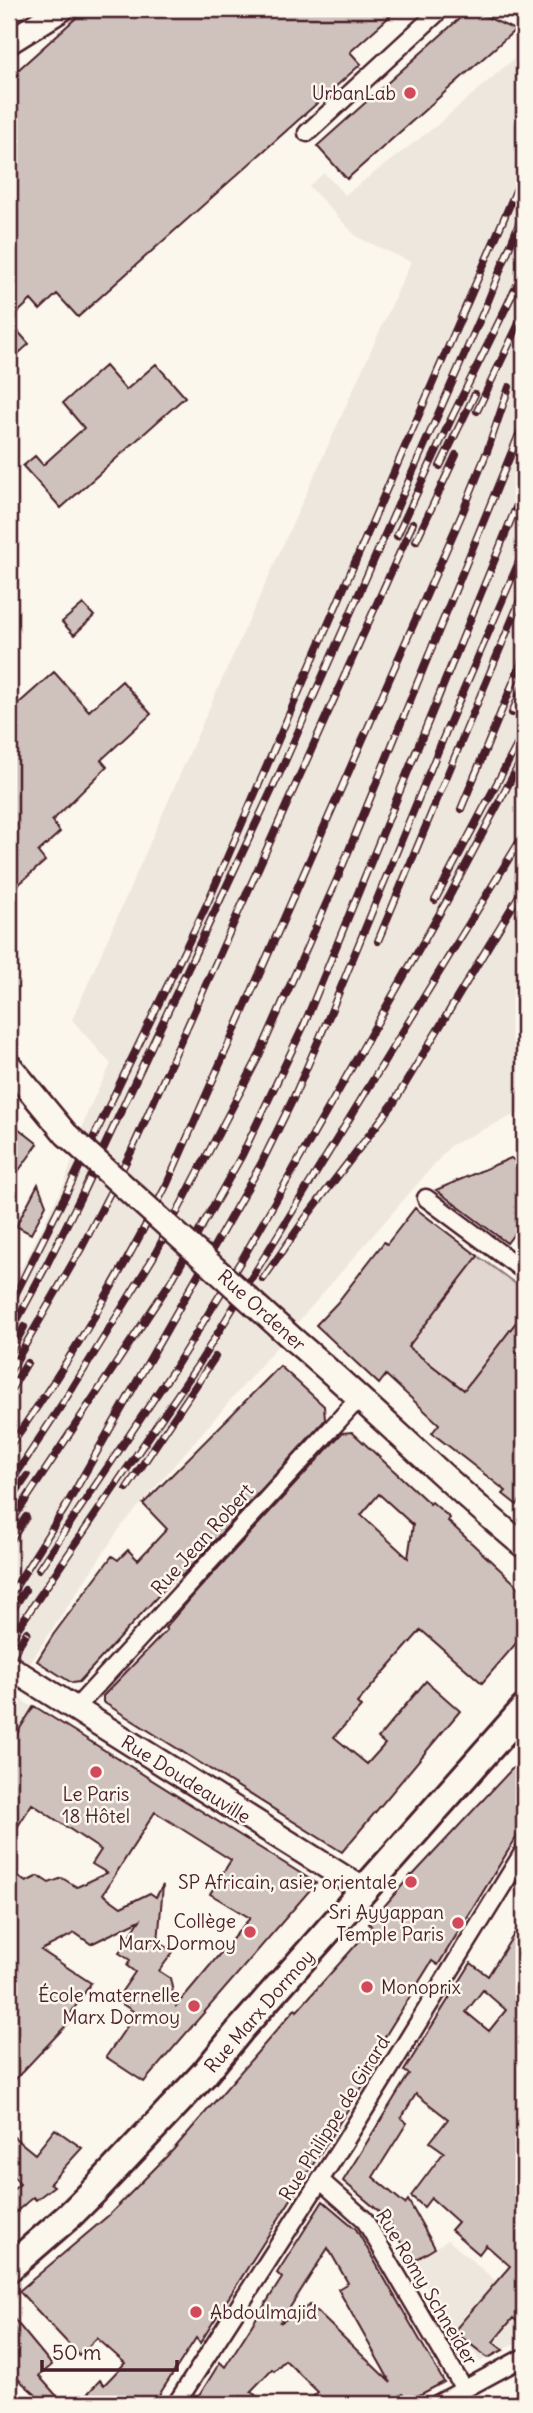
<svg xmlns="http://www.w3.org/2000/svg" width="533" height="2413" viewBox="0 0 533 2413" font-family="Delius,sans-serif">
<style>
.built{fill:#eee7de}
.green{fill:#e2d7d0;stroke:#967b7e;stroke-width:2}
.building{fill:#cfc2bc;stroke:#4a1f2b;stroke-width:2;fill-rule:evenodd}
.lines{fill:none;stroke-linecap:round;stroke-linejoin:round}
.street-casing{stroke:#4a1f2b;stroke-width:21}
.secondary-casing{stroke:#4a1f2b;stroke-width:28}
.primary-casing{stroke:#4a1f2b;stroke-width:32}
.street{stroke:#fbf7ec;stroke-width:16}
.secondary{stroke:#fbf7ec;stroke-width:23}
.primary{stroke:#fbf7ec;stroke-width:26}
.rail-casing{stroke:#4a1f2b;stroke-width:8}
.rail{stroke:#fbf7ec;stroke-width:5;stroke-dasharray:16;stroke-linecap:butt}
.secondary-bridge-casing{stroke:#4a1f2b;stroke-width:28;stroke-linecap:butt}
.secondary-bridge{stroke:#fbf7ec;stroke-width:23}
.poi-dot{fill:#d1495b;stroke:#fbf7ec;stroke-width:2.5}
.labels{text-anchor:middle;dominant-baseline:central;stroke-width:5;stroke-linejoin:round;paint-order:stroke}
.poi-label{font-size:19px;fill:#4a1f2b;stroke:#fbf7ec;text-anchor:end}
.street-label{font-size:19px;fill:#4a1f2b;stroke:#fbf7ec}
</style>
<rect width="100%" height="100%" fill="#fbf7ec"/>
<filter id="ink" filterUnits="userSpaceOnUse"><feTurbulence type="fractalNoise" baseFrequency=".0143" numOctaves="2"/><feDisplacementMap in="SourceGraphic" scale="14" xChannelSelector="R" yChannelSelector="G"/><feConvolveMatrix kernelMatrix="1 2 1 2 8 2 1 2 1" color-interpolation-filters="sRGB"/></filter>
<g filter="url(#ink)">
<path class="built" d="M524,50V1110L451,1145L120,1528L10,1692L32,1707L9,1744V1293L65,1182L88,1110L111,1064L72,1020L211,704L411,262L357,237L309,186L324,173L345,195L436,126Z
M448,2240L524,2305V2339L480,2362L473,2350L453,2333L412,2262Z"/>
<path class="green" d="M478,1256L524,1290V1312L464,1390L408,1347Z"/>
<path class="building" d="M86,9H398L350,52L361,64L78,317L57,294L40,310L31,300L9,321V78Z
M470,9L515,30L347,179L317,146Z
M9,321L29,344L9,362Z
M156,364L185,397L61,508L23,466L35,456L43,465L84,428L63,403L105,366L126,390Z
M83,604L94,616L74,635L62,622Z
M54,672L89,711L122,681L151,714L101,760L107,767L52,821L60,832L38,852L45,861L9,893V712Z
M9,1121L38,1144L9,1184Z
M511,1158L521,1166L520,1172L524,1176V1221L507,1243L436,1190Z
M38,1184L46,1205L31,1234L16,1226Z
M415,1208L478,1256L408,1347L464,1390L524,1312V1494L517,1505L503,1494L506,1491L432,1433L439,1424L386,1375L379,1384L316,1325L337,1303L384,1242L387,1244Z
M280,1366L324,1406L325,1420L182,1576L179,1573L79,1682L72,1683L37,1661L53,1635L112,1556L118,1560L128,1550L138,1560L167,1529L143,1504Z
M352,1432L430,1504L432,1502L450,1518L448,1521L524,1592V1634L482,1683L421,1630L357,1703L361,1707L334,1737L367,1764L385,1744L378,1738L426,1681L460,1711L342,1852L103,1702V1696L167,1630L165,1628L198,1590L342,1433ZM379,1494L413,1525L408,1558L361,1515Z
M34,1706L316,1883L144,2082L106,2057L136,2013L116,2000L135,1972L127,1966L130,1960L119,1953L140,1920L91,1944L75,1933L41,1950L91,1983L71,2013L75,2016L9,2086V1870L26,1882L38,1876L49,1883L62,1878L77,1887L107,1873L92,1864L101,1850L32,1804L9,1840V1746ZM155,1812L231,1860L210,1894L250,1918L176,2006L170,1978L159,1971L173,1952L158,1942L163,1885L156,1897L150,1893L121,1907L103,1894Z
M524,1756V1825L438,1965L432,1961L368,2064L374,2068L200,2343L196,2338L159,2395L158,2404H125L118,2398L112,2404H78L100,2380L104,2385L125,2363L97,2338L79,2355L19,2291L109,2215L173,2150L295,2009L297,2011L372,1927L369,1924L411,1875L412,1876Z
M524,1918V1989L517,2000L524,2006V2327L513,2318L493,2342L503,2350L488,2358L454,2331L510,2266L486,2245L479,2254L451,2230L458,2222L431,2198L424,2207L411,2196L444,2152L430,2142L448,2119L416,2094L401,2118L407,2123L373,2177L405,2204L408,2200L435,2248L412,2262L387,2218L343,2181L409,2074L404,2071L471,1963L488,1976ZM483,1990L506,2010L489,2031L466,2012Z
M55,2129L82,2148L50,2183L54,2186L36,2200L33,2197L9,2218V2193L20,2184L9,2171V2133L35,2154Z
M323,2201L356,2229L444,2382L410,2400L403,2394L385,2404H306L318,2392L285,2360L274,2371L272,2369L251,2391L265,2404H253L244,2401L241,2404L229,2401L227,2404H194L220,2362L225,2367L282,2278L277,2273ZM328,2248L348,2283L338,2289L391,2383L310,2305L280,2323Z
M9,2313L52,2365L39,2376L64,2404H46L9,2371Z"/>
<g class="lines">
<defs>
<path id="street" d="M307,133L436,14L439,9
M426,1198L524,1271
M75,1709L360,1397
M320,2180L364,2219L464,2389
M176,2404L344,2143L524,1851
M437,2404L524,2357"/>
<path id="secondary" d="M9,42L62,9
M9,1065L66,1134
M295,1341C374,1408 445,1481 524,1546
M9,1667L364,1890"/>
<path id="primary" d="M9,2268L70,2215L95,2190L204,2074L240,2030L524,1709"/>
</defs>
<use href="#street" class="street-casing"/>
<use href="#secondary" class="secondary-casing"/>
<use href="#primary" class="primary-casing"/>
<use href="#street" class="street"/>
<use href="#secondary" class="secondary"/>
<use href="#primary" class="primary"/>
<defs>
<path id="rail" d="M477,411L524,313
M440,466L475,394
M397,536L452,417L524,271
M416,541L456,455
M512,713L524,684
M461,809L524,656
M435,900L524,732
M378,941L524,591
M263,1279L307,1216L393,1104L524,887
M9,1307L72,1182L207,904L524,172
M9,1335L46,1266L83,1192L283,766L488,301L524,211
M9,1354L24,1327
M9,1373L82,1247L131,1152L413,523
M9,1393L27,1363
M9,1447C69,1364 120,1276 167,1184L462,514L488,449L509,387
M9,1485L72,1389L153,1258L257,1060L338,877L524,422
M127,1488L215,1357
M9,1502L27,1476
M9,1525L173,1278L242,1155L304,1025L524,488
M9,1543L26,1517
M39,1569L176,1366L244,1256L449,897L524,755
M9,1597L65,1508L261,1164L293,1099L330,1014L447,729L524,550
M9,1615L25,1590
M9,1641L200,1362L524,834
M9,1660L27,1632"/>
</defs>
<use href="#rail" class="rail-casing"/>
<use href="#rail" class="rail"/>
<defs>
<path id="secondary-bridge" d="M66,1134L295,1341"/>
</defs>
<use href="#secondary-bridge" class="secondary-bridge-casing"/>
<use href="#secondary-bridge" class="secondary-bridge"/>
</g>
</g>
<g class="poi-dot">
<circle cx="410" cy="93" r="7"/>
<circle cx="96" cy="1772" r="7"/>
<circle cx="411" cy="1882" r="7"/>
<circle cx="458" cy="1923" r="7"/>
<circle cx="250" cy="1932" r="7"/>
<circle cx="367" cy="1987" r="7"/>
<circle cx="194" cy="2006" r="7"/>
<circle cx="196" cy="2312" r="7"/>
</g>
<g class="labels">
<g class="poi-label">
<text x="396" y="93">UrbanLab</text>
<text x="96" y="1794" text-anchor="middle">Le Paris<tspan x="96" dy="22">18 Hôtel</tspan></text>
<text x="397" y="1882">SP Africain, asie, orientale</text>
<text x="444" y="1912">Sri Ayyappan<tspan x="444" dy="22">Temple Paris</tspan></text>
<text x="236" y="1921">Collège<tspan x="236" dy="22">Marx Dormoy</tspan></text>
<text x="381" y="1987" text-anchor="start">Monoprix</text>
<text x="180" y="1995">École maternelle<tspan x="180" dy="22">Marx Dormoy</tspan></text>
<text x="210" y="2312" text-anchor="start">Abdoulmajid</text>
</g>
<g class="street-label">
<text transform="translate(262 1310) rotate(42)">Rue Ordener</text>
<text transform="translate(202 1539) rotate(-48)">Rue Jean Robert</text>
<text transform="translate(186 1779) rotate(32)">Rue Doudeauville</text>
<text transform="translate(259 2011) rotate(-49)">Rue Marx Dormoy</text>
<text transform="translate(334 2118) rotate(-58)">Rue Philippe de Girard</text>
<text transform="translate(427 2287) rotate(59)">Rue Romy Schneider</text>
</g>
</g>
<rect width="533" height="2413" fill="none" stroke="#fbf7ec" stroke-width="35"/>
<rect x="18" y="18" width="498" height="2378" fill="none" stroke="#4a1f2b" stroke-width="2.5" filter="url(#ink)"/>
<path d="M42 2360v10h135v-10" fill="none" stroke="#4a1f2b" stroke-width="3.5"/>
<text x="52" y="2360" font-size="21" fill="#4a1f2b" stroke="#fbf7ec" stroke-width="5" paint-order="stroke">50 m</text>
</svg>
